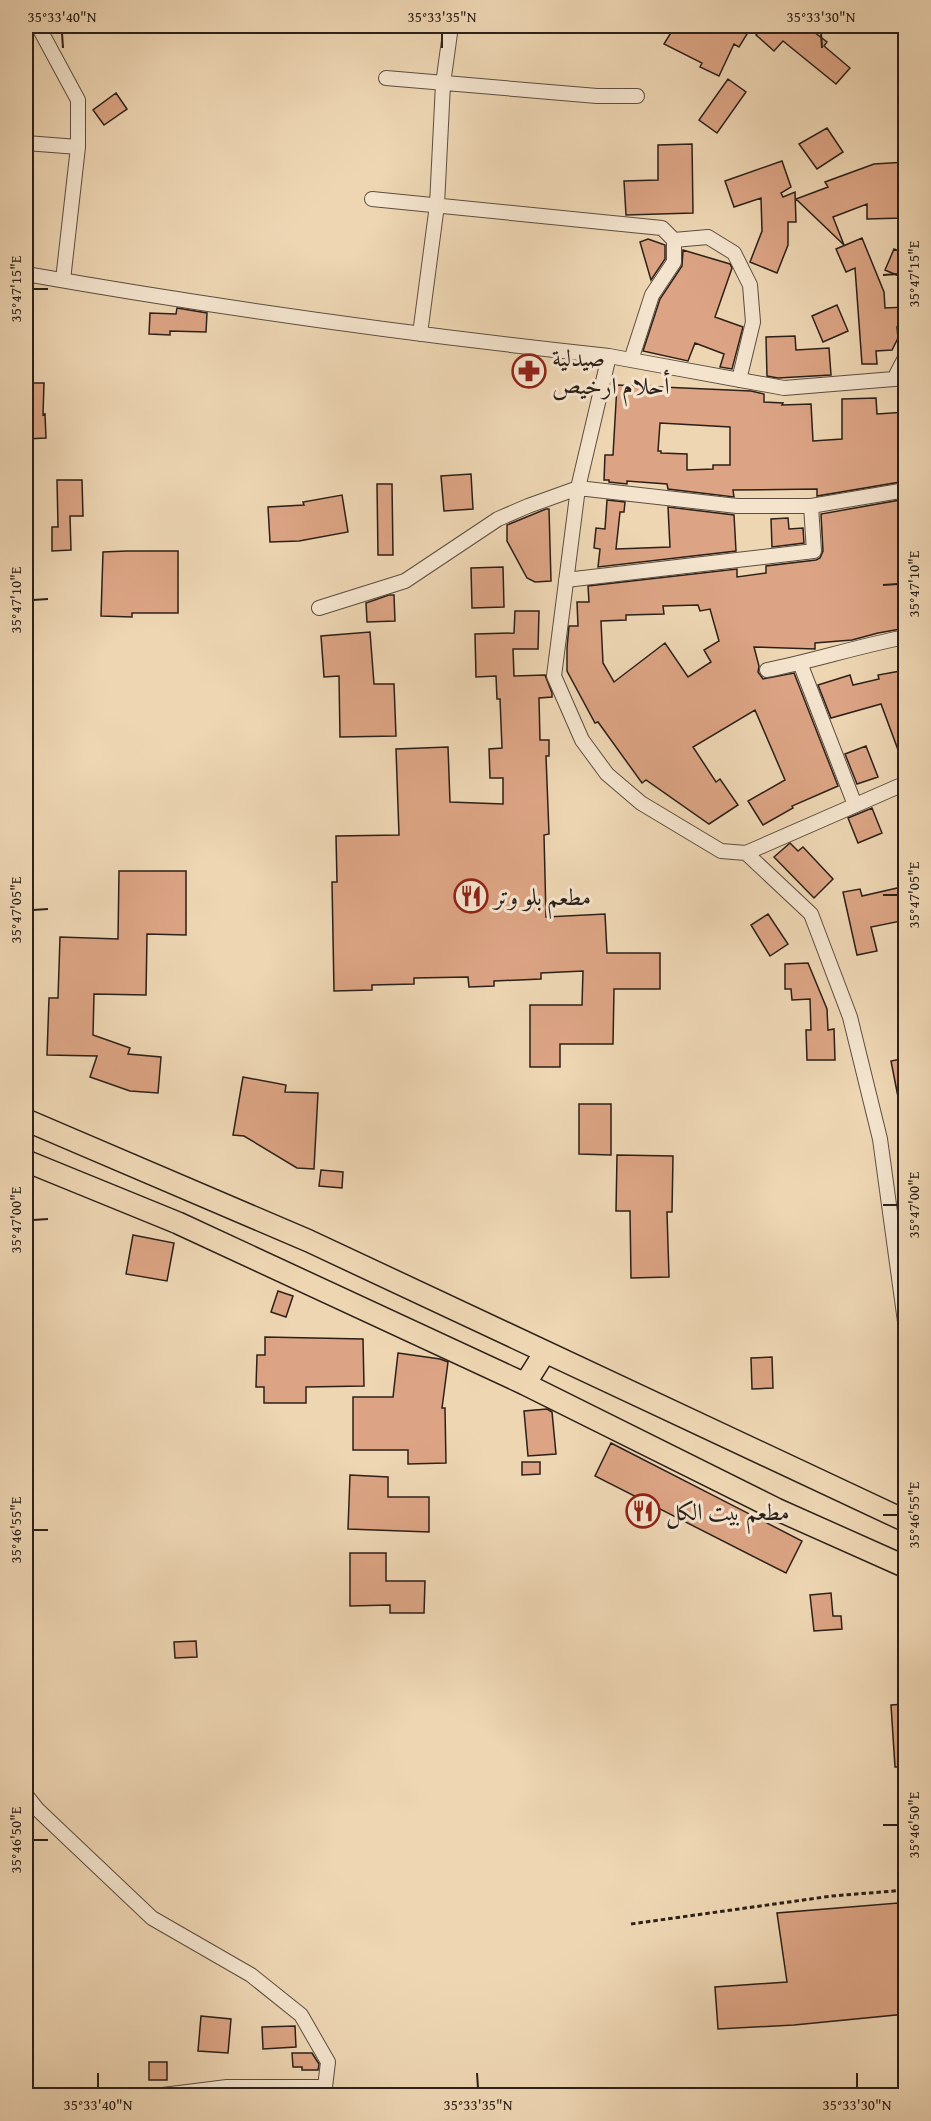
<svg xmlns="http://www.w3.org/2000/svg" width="931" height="2121" viewBox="0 0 931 2121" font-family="'Gentium Book Plus',Amiri,serif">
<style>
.building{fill:#dca484;stroke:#2c2019;stroke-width:1.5;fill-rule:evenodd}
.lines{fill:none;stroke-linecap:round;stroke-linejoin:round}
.street-casing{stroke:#5c4e40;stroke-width:16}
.primary-casing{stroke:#2c2019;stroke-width:24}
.path{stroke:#2c2019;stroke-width:3;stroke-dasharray:4.5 3;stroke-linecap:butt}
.street{stroke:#f4e4ce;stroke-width:14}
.primary{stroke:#eed6b3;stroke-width:21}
.ticks{fill:none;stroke:#2c2019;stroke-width:2}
.labels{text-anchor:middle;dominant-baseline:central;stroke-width:6;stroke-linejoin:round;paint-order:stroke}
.poi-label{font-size:24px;fill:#2c2019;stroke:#f4e4ce;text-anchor:start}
.neatline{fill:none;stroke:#2c2019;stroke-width:2}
.ticks-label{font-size:15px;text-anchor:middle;fill:#2c2019}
</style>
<rect width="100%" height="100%" fill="#eed6b3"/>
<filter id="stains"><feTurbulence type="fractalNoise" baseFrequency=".00333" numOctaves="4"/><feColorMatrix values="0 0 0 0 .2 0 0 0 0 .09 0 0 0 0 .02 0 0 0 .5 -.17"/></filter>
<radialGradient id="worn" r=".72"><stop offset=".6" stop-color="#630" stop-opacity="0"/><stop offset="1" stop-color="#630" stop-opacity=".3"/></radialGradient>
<path class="building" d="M675,26H752L739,47L734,44L719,76L700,67L702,63L664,44Z
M764,26H806L827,42L824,46L850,68L836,84L783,41L774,51L756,35Z
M728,79L746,92L717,133L699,120Z
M116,93L127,109L104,125L93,110Z
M827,128L843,152L817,169L799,144Z
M692,144L693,213L626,215L624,181L658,180V145Z
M782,161L791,187L781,193L783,197L795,192L796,222H788V245L777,273L750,262L762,231L761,198L734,207L725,181Z
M906,162V184H903L902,218L867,219V204L833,217L844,245L796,199L828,187L825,182L874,164Z
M862,238L884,292L885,308L906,307V327H897L898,338L892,350L876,351L877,364H862L855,268L846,272L836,249Z
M648,239L665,245V259L651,280L640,242Z
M894,249L906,254V279L885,270Z
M683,250L730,264L732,268L715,317L743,327L732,369L720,367L724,354L695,343L688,361L643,351L660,299L682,266Z
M837,305L848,331L823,342L812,316Z
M177,308L207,313L206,332L170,331V335L149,334L150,313L176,314Z
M795,336L796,350L829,348L831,375L778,378L767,376L766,337Z
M26,383H44L43,415L45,414L46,438L26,439Z
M617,385L751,391L764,394V402L783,403L782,405L811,404L813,441L842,439V399L876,398L877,414L906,412V481L817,496V489L733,490L734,497L668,489L667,484L627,481V484L609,482V480H604L605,455H613ZM660,423L730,427V465H713V469L687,470V454L661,453V451H658Z
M471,474L473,509L444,511L441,476Z
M57,480H82L83,516H70L71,550L52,551V527H58Z
M377,484H392L393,555H378Z
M342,495L348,532L299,541L270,542L268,507L304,505L303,502Z
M906,499V628L878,633L852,640L815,643V649L754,647L759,666L758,672L763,679L794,673L838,786L792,806L793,808L763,825L748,801L785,780L755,710L693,747L716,782L720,779L738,805L709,824L646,780L642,783L598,722L595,723L567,671V648L569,626H578L577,602H589L588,586L737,569V577L766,573V566L816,560L820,558L823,551L821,514ZM698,605L700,611L710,609L719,641L704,650L711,662L688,677L665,643L614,682L603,663L601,621L626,620V615L664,614L663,606Z
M607,500L625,502L624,512H620L616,549L670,547L668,507L734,515L736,551L598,567L600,549L594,548L596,528L605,529Z
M546,509H549L551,581L535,582L527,578L507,541V525Z
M788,518L789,529L803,528L804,543L772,547L771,519Z
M127,551H178V613H132V617L101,616L103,552Z
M503,567L504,607L472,608L471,568Z
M389,595H394L395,621L367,622L366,603Z
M515,611H539L538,649H513L514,676L545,675L552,693V697L539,698L540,740H549V756H546L549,834L544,835L546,917L605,914L607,953H660V989H614L613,1044H560V1067H530V1005H582L583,971L541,973V979L494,981V986L469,987L468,977L414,978V984L372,985V990L334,991L332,882H337L336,836L399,835L396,749L448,747L450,802L503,804V778H490L489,749L502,748L500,699H497L496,676L476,677L475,634L514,633Z
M370,632L374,684H394L396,736L340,737L339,676L324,677L321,636Z
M906,670V765L904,766L881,704L831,718L818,685L850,675L853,685L879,679L878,675Z
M866,746L878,777L857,784L845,754Z
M872,808L882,833L858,843L848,818Z
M790,843L798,851L803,847L833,879L814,898L774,857Z
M119,871H186V935L147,934L146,995L94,994L93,1035L130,1048L128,1054L161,1057L158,1093L130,1091L90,1077L97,1056L47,1055L49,998H58L60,937L118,939Z
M906,886V920L871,927L877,951L857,955L843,892L860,889L862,896Z
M768,914L788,944L770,956L751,925Z
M808,963L827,1009L828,1030L834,1029L835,1060H807L806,1030H811L810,999L792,1000L791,989H785V964Z
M906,1058V1102H899L891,1061Z
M243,1077L286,1085L285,1092L318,1093L314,1169L297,1168L244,1136L233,1135Z
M579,1104H611V1155L579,1154Z
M617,1155L673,1156L672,1212H667L669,1277L631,1278L630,1211H616Z
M321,1170L343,1172L342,1188L319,1186Z
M133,1235L174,1243L167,1281L126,1274Z
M278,1291L293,1296L286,1317L271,1312Z
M265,1337L363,1339L364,1386L306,1387V1403H264V1387H256L257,1355H265Z
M398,1353L440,1359L448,1362L442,1408H445L446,1463L408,1464V1450H353V1397H393Z
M772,1357L773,1388L752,1389L751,1358Z
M547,1409L552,1412L556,1454L528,1456L524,1411Z
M611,1443L802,1541L786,1573L595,1476Z
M522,1462H540V1474L522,1475Z
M350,1475L388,1477V1497H429V1532L348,1529Z
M350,1553H386V1581H425L424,1613H390V1605L350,1606Z
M831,1593L833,1616H841L842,1629L814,1631L810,1595Z
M196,1641L197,1657L175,1658L174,1642Z
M906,1704V1767H895L891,1705Z
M898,1903L906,2014L794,2025L718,2029L715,1987L787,1982L777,1913Z
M201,2016L231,2019L228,2053L198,2051Z
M295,2026L296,2047L263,2049L262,2027Z
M292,2053H312L319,2064L318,2070H302V2067H293Z
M149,2062H167V2080H149Z"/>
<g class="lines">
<defs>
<path id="street" d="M38,26L78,100V147L63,280
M386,78L597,96H637
M26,143L78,147
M372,199L662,228L674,240L708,237L734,253L750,285L753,322L739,380
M26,274C219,308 414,335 609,356L578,488L554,676L582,740L607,774L641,803L721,851L746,853L811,914L850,1017L880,1139L906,1329
M420,334L437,205L443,84L451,26
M609,356L784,388L906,378
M631,360L652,295L674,262V240
M894,379L906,356
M566,580L814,551L811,506
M319,608L405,581L498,519L528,506L578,488L737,506H811L906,490
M800,663L855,805
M767,670C813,661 858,646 906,637
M746,853L906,783
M26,1795L37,1809L152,1918L251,1975L301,2015L328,2062L325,2087
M155,2096L227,2087H325L327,2094"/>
<path id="primary" d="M26,1120L309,1241L906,1521
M26,1161L178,1223L525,1384L776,1509L906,1567
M525,1384L545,1352"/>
</defs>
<use href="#street" class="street-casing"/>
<use href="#primary" class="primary-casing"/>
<path class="path" d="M631,1924L832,1896L906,1890"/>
<use href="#street" class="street"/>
<use href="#primary" class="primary"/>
</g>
<path class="ticks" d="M62,33L63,48M442,33V48M821,33L822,48M883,275L898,274M33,289H48M883,585L898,584M33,600L48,599M883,895H898M33,910L48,909M883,1205H898M33,1220L48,1219M883,1515H898M33,1530H48M883,1825H898M33,1840H48M98,2073V2088M477,2073L478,2088M857,2073V2088"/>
<defs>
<symbol id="pharmacy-ring" viewBox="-11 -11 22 22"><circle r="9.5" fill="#f4e4ce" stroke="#8f2418" stroke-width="1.5"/><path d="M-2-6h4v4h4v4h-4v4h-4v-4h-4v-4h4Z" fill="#8f2418"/></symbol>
<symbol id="restaurant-ring" viewBox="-11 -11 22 22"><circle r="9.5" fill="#f4e4ce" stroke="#8f2418" stroke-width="1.5"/><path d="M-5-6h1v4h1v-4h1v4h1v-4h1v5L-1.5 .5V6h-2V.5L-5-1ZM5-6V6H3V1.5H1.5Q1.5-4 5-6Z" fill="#8f2418"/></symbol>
</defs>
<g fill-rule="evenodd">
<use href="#pharmacy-ring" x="510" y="352" width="38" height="38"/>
<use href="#restaurant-ring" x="452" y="877" width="38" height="38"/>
<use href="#restaurant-ring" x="624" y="1492" width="38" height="38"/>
</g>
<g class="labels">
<g class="poi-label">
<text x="552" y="357">صيدلية<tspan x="552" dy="28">أحلام ارخيص</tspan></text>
<text x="494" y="896">مطعم بلو وتر</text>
<text x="666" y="1511">مطعم بيت الكل</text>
</g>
</g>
<rect width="931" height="2121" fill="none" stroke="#eed6b3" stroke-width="66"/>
<rect x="33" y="33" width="865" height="2055" class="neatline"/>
<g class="ticks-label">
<text x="62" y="22">35°33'40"N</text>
<text x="442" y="22">35°33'35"N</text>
<text x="821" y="22">35°33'30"N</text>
<text transform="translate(914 274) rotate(-90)" y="5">35°47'15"E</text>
<text transform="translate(16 289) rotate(-90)" y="5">35°47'15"E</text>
<text transform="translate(914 584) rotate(-90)" y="5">35°47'10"E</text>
<text transform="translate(16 600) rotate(-90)" y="5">35°47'10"E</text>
<text transform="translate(914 895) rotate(-90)" y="5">35°47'05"E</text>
<text transform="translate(16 910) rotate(-90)" y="5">35°47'05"E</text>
<text transform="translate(914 1205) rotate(-90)" y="5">35°47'00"E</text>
<text transform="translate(16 1220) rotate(-90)" y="5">35°47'00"E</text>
<text transform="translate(914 1515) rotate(-90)" y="5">35°46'55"E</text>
<text transform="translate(16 1530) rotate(-90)" y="5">35°46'55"E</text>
<text transform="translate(914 1825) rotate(-90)" y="5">35°46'50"E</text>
<text transform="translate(16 1840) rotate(-90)" y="5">35°46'50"E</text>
<text x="98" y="2110">35°33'40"N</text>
<text x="478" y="2110">35°33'35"N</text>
<text x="857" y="2110">35°33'30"N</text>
</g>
<rect width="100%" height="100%" filter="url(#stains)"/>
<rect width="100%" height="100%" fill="url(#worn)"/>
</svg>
